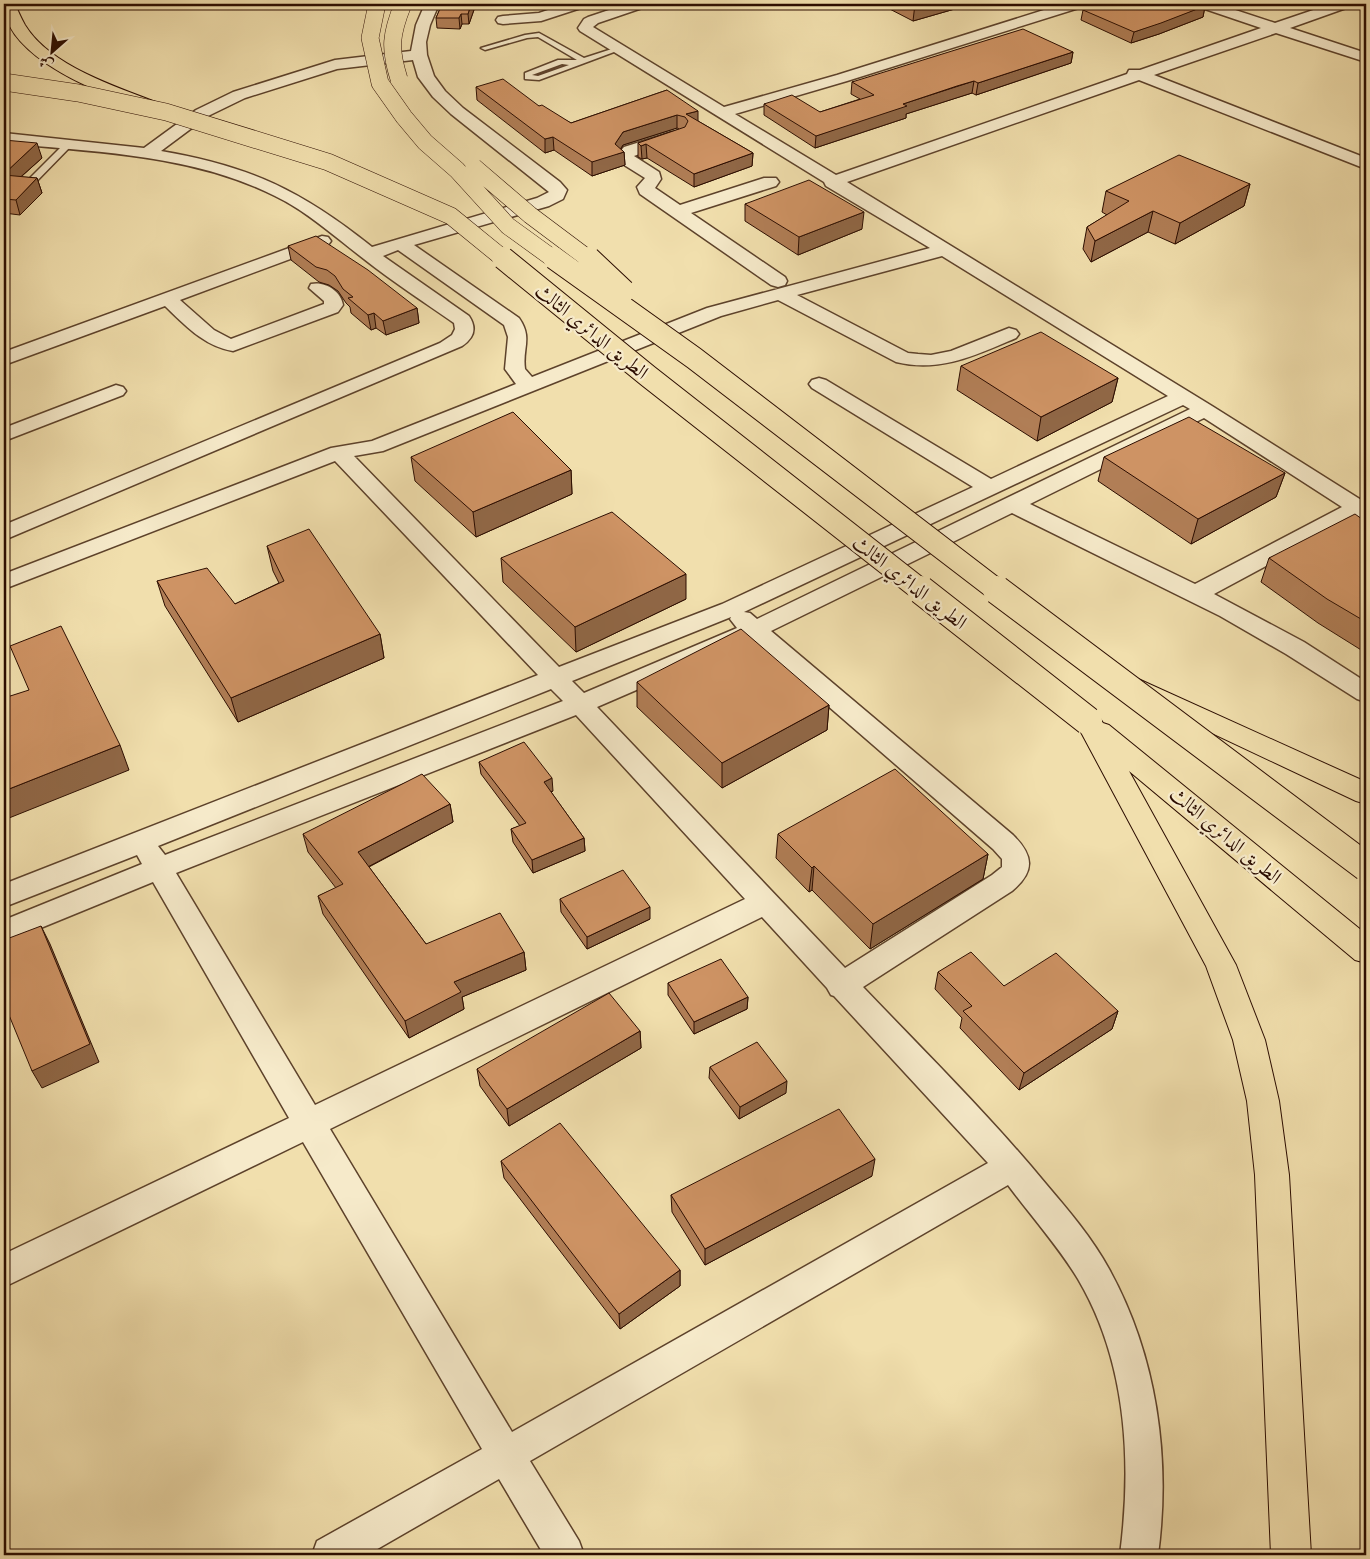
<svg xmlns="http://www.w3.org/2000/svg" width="1370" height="1559" viewBox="0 0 1370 1559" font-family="'EB Garamond',Amiri,serif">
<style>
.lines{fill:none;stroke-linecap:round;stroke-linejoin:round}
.lane-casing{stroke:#5d422b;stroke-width:3}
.street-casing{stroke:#5d422b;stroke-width:3}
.highway-casing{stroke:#2c0d00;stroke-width:2}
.lane{fill:#f6eaca;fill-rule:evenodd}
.street{fill:#f6eaca;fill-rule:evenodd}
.highway{fill:#f1dfad;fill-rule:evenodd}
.highway-bridge-far2-casing{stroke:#2c0d00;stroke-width:18;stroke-linecap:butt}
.highway-bridge-far1-casing{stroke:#2c0d00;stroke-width:24;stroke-linecap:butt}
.highway-bridge-casing{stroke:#2c0d00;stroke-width:30;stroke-linecap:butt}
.highway-bridge-far2{stroke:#f1dfad;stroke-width:17}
.highway-bridge-far1{stroke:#f1dfad;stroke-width:22}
.highway-bridge{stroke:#f1dfad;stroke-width:28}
.wall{fill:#b17e56;stroke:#2c0d00}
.shaded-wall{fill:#906746;stroke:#2c0d00}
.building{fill:#ce9364;stroke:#2c0d00}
.labels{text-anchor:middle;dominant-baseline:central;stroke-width:4.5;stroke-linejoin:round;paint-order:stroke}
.street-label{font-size:20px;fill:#2c0d00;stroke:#f6eaca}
</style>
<rect width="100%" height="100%" fill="#f1dfad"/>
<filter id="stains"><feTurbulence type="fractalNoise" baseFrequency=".004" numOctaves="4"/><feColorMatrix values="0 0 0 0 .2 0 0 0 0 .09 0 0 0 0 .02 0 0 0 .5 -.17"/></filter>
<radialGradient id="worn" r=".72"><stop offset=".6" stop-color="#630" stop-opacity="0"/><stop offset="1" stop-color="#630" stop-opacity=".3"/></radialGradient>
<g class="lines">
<defs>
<path id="lane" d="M539,33L584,58L618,47L622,49L539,80L525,79V73L558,60H577L538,37L527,38L485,50L481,48L525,35ZM562,64L569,65L538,76L532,75Z
M65,143L72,145L32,186H26V182Z"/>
<path id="street" d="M425,4H439L430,25L426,42L427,55L434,76L445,91L463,108L560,182L567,190L563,199L549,206L414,245L519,318C533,338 522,348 525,369L532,377L707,308L930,248L826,186L824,182L580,31L578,28L584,19L588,17L627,4H647L645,7L598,23L593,27L724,107L837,75L1063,4H1084L1082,7L847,81L735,114L836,175L1127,74L1129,70H1140L1261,28L1199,7L1197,4H1217L1275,23L1331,4H1351L1349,7L1290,28L1366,53V62L1276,33L1154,75L1366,158V169L1139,80L847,182L1212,406L1366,503V520L1357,517L1214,594L1304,642L1366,682V702L1357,699L1286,654L1220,616L1012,513L771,631L1013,835C1033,855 1036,871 1012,891L863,987C925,1052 989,1115 1046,1184C1069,1211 1092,1238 1109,1269C1157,1356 1171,1458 1158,1555H1120C1132,1462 1127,1362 1078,1279C1058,1246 1031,1216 1008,1185L530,1461L579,1541L584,1555H544L499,1479L367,1555H312L317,1541L482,1449L303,1142L4,1287V1254L289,1118L153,882L4,943V920L142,864L137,855L4,907V884L538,675L335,461L4,589V574L331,448L372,441L516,384L505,369L508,337L504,325L398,250L383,256L469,316C477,328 474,338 462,346L4,540V525L440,343L452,335L455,329L454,323C424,302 393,282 364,259C335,237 308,212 275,196C192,154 94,152 4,143V133L144,148L196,110L233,92L335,60L411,51L416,25ZM413,60L418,77L433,97L451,114L549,192L537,198L372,247C302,191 250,166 161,151L208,116L245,98L337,69ZM942,256L1168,396L991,479L826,380L819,378L812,380L809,384L812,388L973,487L722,604L559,667L354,456L383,451L721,316L778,300L896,362C940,373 976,355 1016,338L1019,334L1016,330L1009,328L951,351L931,355L918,354L908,353L797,295ZM1183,405L1190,409L757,619L750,613L744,612ZM1204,418L1342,507L1195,584L1030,504ZM731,617L730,619L737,628L584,693L572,681ZM752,640L993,849L1002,859V867L992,875L845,968L597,707ZM551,689L563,701L165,855L158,846ZM576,715L745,899L315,1105L176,873ZM762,917L827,988L831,995L834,996L988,1163L512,1432L330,1129Z
M566,4H586L584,7L541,21L503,24L498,23L496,20L498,17L503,16L539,13Z
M672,132L678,134L680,137L678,140L634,156L659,172L661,179L655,188L680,205L764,178H776L779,182L776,186L691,213L785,277L787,281L785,285L778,287L771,285L640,194L637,187L645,178L621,163L617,155L624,147Z
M322,236L328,237L331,241L328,245L180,300L214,330L231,339L324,304V301L309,288L311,284C325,281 341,291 343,305L338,312L233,351C204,346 186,326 165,306L4,365V352Z
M116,385L123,387L126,391L123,395L4,441V428Z"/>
<path id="highway" d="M4,4H15C18,11 21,18 25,25C50,66 115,86 158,103L160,107L158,111C145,114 130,104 118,99C81,85 4,51 4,4Z
M1136,678L1366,782V804L1356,801L1127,693L1123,687L1127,681Z
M1088,712L1097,714L1103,723L1109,725L1366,934V963L1355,960L1129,771L1236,965L1265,1040L1279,1101L1289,1175L1311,1555H1271L1255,1175L1247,1101L1233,1040L1206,966L1075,721L1079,714Z"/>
</defs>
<use href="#lane" class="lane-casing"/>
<use href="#street" class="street-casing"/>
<use href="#highway" class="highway-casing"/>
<use href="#lane" class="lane"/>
<use href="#street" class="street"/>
<use href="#highway" class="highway"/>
<defs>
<path id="highway-bridge-far2" d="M377,4L370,38L380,83L404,117L425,142L457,170L508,226L555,260
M399,79C389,48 391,34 403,4
M4,82L78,93L166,112L328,162L451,216L505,260
M474,167L530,215L590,260"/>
<path id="highway-bridge-far1" d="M503,258L648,376L922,591
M554,258L694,358L998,591
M589,258L624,291"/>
<path id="highway-bridge" d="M921,590L1088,721
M997,590L1366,867"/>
</defs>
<use href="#highway-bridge-far2" class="highway-bridge-far2-casing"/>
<use href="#highway-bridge-far1" class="highway-bridge-far1-casing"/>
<use href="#highway-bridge" class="highway-bridge-casing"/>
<use href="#highway-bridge-far2" class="highway-bridge-far2"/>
<use href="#highway-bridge-far1" class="highway-bridge-far1"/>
<use href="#highway-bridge" class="highway-bridge"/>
</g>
<path class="wall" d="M442,4H476L469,24H462L460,29L437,28L436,18Z
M880,4H972L913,21Z
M1205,6L1203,17L1159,34L1131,43L1081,20L1083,10Z
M1073,52L1071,63L976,95L972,93L956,98L906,114V118L815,148L764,115V104L820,112L860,99L851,94L852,82Z
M476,87L539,106L571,123L667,90L698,121L753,153L752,166L694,187L647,158L642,159L638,157V143L679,129L677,128L623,145L621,149L624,152L625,165L592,176L554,150L545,153L477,100Z
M4,140L42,158L21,177L37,178L42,193L20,215L4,213Z
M1250,184L1244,206L1175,244L1148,232L1091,262L1083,249L1087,227L1107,215L1102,212L1106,191Z
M745,204L862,229L798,255L745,221Z
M288,246L417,308L419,323L386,335L376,328L371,330L351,313L350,307L346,303L338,291L329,285L319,282L291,260Z
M961,366L1118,378L1112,402L1037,441L957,390Z
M411,457L571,470L572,494L476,537L415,481Z
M1104,457L1285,473L1276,497L1191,544L1098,481Z
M1366,522V653L1318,623L1261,582L1269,558Z
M267,546L380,634L384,658L238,722L165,606L157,581L235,604L279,583L273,571Z
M501,558L686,599L576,652L503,582Z
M637,682L829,705L827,730L722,788L637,707Z
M479,762L553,791L551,792L584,838L585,851L533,873L513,842L511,829L520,826L481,774Z
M450,804L453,822L369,867L426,944L524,952L526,970L462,997L464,1009L409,1038L323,914L318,896L336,888L308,852L303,834Z
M778,834L988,854L983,879L870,949L812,890L809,892L776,858Z
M560,899L650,919L587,949L561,912Z
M938,972L1004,986L1118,1011L1112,1029L1019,1090L960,1028L962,1018L935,989Z
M668,983L748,997L747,1009L694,1034L668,995Z
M640,1031L641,1048L509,1126L480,1086L477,1069Z
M710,1067L786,1093L739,1119L709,1078Z
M501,1161L680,1270V1286L620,1329L504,1178Z
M872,1176L705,1265L672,1212L671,1195Z"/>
<path class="shaded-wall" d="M471,4H476L469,24L468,14Z
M915,4H972L913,21Z
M1205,6L1203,17L1159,34L1131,43L1134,32Z
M461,14L462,24L460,29L459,18Z
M1073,52L1071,63L976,95L978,83Z
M974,81L972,93L906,114V118L815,148L816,136L903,104Z
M698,111V124L688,121L686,114Z
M677,115V128L623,145L617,154L624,152L625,165L592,176V162L615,144L623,132Z
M553,137L554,150L545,153V139Z
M37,143L42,158L7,189L4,180V174Z
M646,144L647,158L642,159L641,146Z
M753,153L752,166L694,187V174Z
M37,178L42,193L20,215L16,200Z
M1250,184L1244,206L1175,244L1180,223Z
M1153,211L1148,232L1091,262L1095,241Z
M864,212L862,229L798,255L799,237Z
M417,308L419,323L386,335L383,321Z
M374,313L376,328L371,330L368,315Z
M1118,378L1112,402L1037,441L1041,417Z
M571,470L572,494L476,537L473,512Z
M1285,473L1276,497L1191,544L1198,519Z
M686,574V599L576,652L575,627Z
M380,634L384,658L238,722L231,698Z
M829,705L827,730L722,788V763Z
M120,745L129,770L4,820V791Z
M552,778L553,791L545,794L544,782Z
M450,804L453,822L362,870L358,852Z
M584,838L585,851L533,873L532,860Z
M988,854L983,879L870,949L873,924Z
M814,866L812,890L809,892L812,868Z
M650,907V919L587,949V937Z
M41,926L50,944L99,1062L42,1088L32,1071Z
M524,952L526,970L462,997L464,1009L409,1038L405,1021L454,982Z
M748,997L747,1009L694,1034V1022Z
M1118,1011L1112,1029L1019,1090L1024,1073Z
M640,1031L641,1048L509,1126L507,1109Z
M787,1081L786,1093L739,1119L740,1107Z
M875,1159L872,1176L705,1265V1249Z
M680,1270V1286L620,1329L619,1314Z"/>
<path class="building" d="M442,4H471L468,14H461L459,18H436Z
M1101,4H1199L1205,6L1161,23L1134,32L1083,10Z
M1023,29L1073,52L978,83L974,81L957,86L903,104L907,106L816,136L764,104L792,95L820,112L874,95L852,82Z
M503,79L539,106L542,105L571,123L667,90L698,111L686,114L753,153L694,174L646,144L641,146L638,143L685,127L688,121L685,117L677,115L623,132L615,144L624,152L592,162L553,137L545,139L476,87Z
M4,140L37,143L4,174Z
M1179,155L1250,184L1180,223L1153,211L1095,241L1087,227L1129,201L1106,191Z
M4,175L37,178L16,200L4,199Z
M809,180L864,212L799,237L745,204Z
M316,236L368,270L417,308L383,321L374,313L368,315L348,298L353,297L343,289L335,276L327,270L316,267L288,246Z
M1041,332L1118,378L1041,417L961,366Z
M513,412L571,470L473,512L411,457Z
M1189,417L1285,473L1198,519L1104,457Z
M612,512L686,574L575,627L501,558Z
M1355,514L1366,522V622L1327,599L1269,558Z
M309,529L380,634L231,698L157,581L207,568L235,604L284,581L267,546Z
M61,626L120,745L4,791V698L29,690L10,646Z
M741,629L829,705L722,763L637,682Z
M524,742L552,778L544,782L584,838L532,860L511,829L526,823L479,762Z
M895,769L988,854L873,924L814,866L812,868L778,834Z
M422,774L450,804L358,852L426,944L500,913L524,952L454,982L461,992L405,1021L318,896L343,884L303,834Z
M623,870L650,907L587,937L560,899Z
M41,926L90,1044L32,1071L4,1003V940Z
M971,952L1004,986L1056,953L1118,1011L1024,1073L963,1011L972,1006L938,972Z
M721,959L748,997L694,1022L668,983Z
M609,993L640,1031L507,1109L477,1069Z
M757,1042L787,1081L740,1107L710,1067Z
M839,1109L875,1159L705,1249L671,1195Z
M560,1123L680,1270L619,1314L501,1161Z"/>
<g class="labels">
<g class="street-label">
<text transform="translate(592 331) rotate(39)">الطريق الدائري الثالث</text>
<text transform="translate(910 582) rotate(38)">الطريق الدائري الثالث</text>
<text transform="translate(1226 835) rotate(40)">الطريق الدائري الثالث</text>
</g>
</g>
<rect width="1370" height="1559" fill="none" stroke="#f1dfad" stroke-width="20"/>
<rect x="5" y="5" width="1360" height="1549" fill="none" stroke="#2c0d00" stroke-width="2.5"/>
<rect x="10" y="10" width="1350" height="1539" fill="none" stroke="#2c0d00"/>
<g transform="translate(52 52) rotate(207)" stroke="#f6eaca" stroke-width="4" paint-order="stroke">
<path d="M0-4L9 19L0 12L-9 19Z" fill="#2c0d00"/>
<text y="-8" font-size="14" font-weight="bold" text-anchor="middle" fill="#2c0d00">ش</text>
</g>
<rect width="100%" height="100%" filter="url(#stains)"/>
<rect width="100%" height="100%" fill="url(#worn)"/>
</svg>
